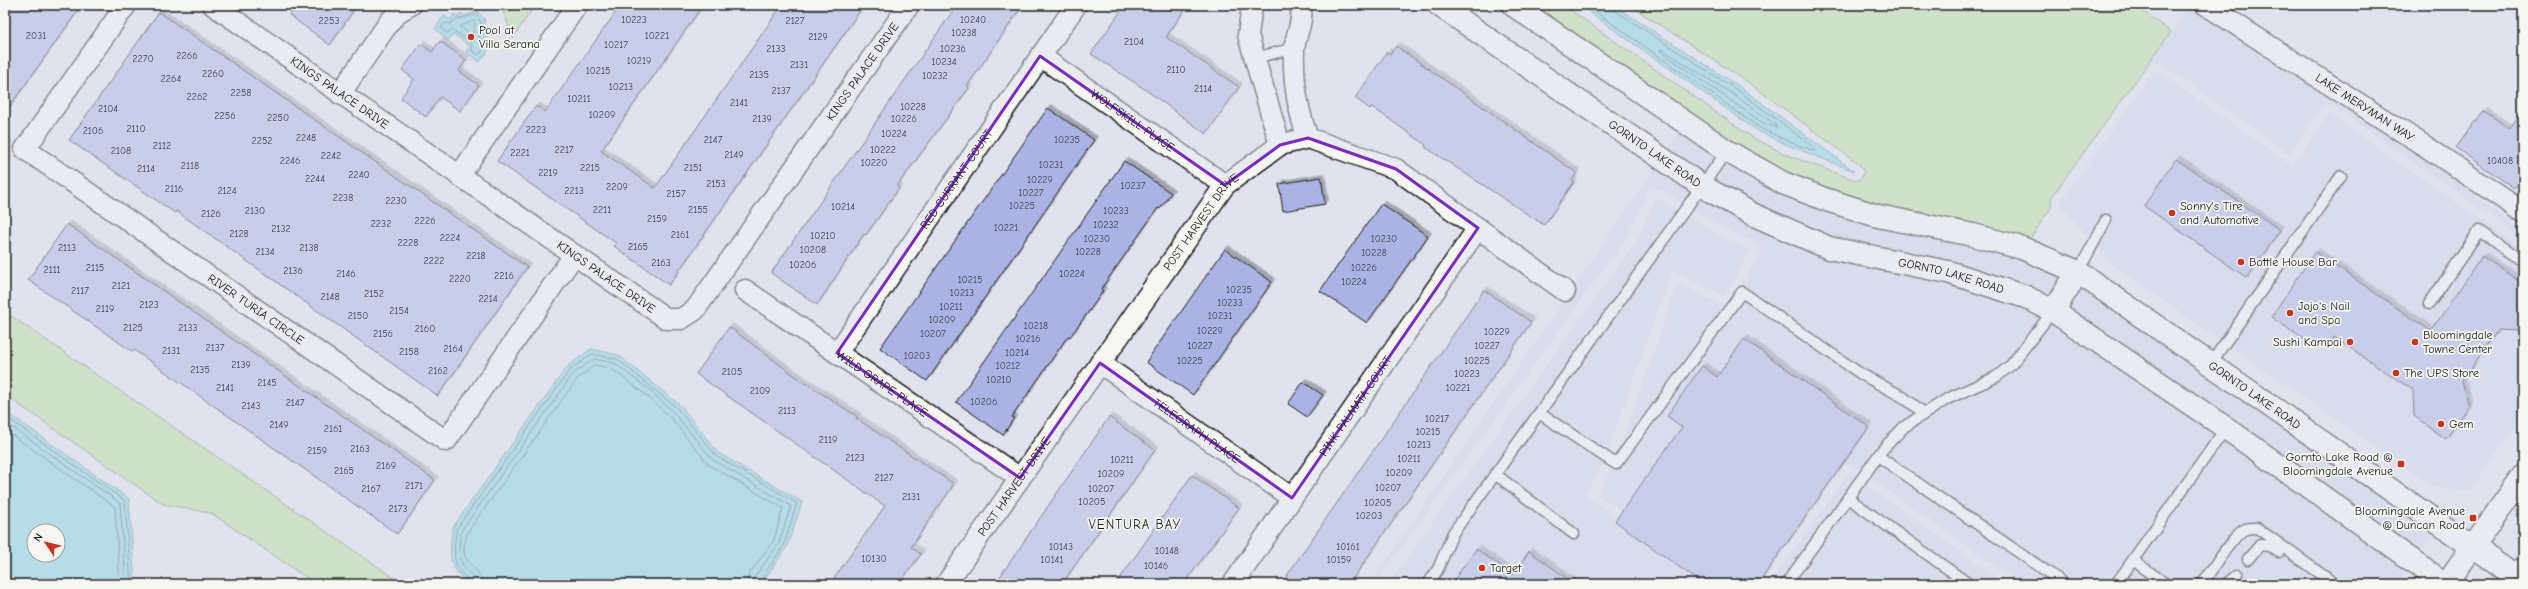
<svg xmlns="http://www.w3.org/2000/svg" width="2528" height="589" viewBox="0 0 2528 589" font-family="'Comic Neue',sans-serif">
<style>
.built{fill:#d0d4eb}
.green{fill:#bae09c;stroke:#6b7e5c}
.water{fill:#84d4de;stroke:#5a8a90;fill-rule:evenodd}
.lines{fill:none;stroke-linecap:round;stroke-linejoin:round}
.shore{stroke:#46666a;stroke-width:1}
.building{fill:#abb3e4;stroke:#1c1c1c;filter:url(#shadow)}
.service-casing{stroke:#1c1c1c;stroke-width:13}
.minor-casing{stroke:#1c1c1c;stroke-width:23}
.tertiary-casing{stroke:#1c1c1c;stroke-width:25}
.secondary-casing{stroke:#1c1c1c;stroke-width:25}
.service{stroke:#f6f6f2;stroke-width:10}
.minor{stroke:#f6f6f2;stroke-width:20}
.tertiary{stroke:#f6f6f2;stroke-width:22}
.secondary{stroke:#f6f6f2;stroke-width:22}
.marked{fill:none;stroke:#7b2cbf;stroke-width:3;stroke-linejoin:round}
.poi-dot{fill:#c8321e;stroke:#f6f6f2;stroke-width:1.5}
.labels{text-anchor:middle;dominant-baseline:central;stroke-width:3.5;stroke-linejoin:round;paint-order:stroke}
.number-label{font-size:10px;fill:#40424e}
.poi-label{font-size:12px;fill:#1c1c1c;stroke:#f6f6f2;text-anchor:start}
.street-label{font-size:12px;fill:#1c1c1c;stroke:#f6f6f2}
.neighbourhood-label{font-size:13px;letter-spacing:1px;fill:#1c1c1c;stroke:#f6f6f2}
</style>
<defs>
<filter id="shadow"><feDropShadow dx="3.5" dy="-3.5" stdDeviation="0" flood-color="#0004"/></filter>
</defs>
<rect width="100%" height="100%" fill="#e0e2ee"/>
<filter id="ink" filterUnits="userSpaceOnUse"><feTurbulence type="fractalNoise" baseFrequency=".025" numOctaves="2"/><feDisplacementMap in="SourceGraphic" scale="8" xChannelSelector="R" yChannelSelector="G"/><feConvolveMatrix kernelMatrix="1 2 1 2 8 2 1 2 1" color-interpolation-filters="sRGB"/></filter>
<g filter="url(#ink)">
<path class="built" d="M2190,5H2209L2523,231V238L2334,106L2328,104L2323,106L2289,153L2160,63L2151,61Z
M2155,70L2292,166L2329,114L2523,249V415L2469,492L2434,487L2111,264L2059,203Z
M1679,132L1749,177L1779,192L1998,252L2040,266L2062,276L2048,297L1911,255L1831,237L1800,225L1732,192L1667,150Z
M1655,168L1722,210L1793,245L1826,258L1946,283L2023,308L2048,320L2220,437L2408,570L2398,584H2022L1851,465L1845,464L1840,467L1762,576L1759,584H1727L1597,494L1613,468L1678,283L1720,304H1729L1761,253L1760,247L1755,242L1728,230L1659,189L1652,187L1645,192L1644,201L1628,235L1375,584H1370Z
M1654,197L1724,238L1751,250L1724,296L1672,270L1603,464L1584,495L1711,584H1388L1637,241L1653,204Z
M2082,288L2435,532L2420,553L2069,309Z
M1849,473L2006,584H1769Z"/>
<path class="green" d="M501,5H535L513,38Z
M1531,5H1563L1753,138L1787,155L1857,181L1862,177L1864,172L1859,164L1745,80L1629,5H2134L2171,32L2051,198V208L2029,240L1974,224L1879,205L1830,190L1787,173L1732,142Z
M5,312L403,584H316L211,513L163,504L5,395Z"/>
<path class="water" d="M1579,5H1613L1740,87L1854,171L1790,146L1758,131Z
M477,11L485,20L482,28L486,31L483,35L487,38L485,42L491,47L480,62L466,52L470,46L453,34L448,40L435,29L444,16L450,20L454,14L458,17L461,13L464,16Z
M591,349L618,355L681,406L718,453L802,502L787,547L761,584H470C447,570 449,551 453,527L567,367Z
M5,411L129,499L135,584H5ZM34,531H58V555H34Z"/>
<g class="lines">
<path class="shore" d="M1586,5L1760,128L1792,143L1815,151V148L1737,90L1614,10L1612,5
M476,15L481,22L479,35L484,48L479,55L472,51V43L452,30L447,33L441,28L445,23L451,24L455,20Z
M473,21L475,23L472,36L460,27Z
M1661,49L1734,95L1776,125L1777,128L1763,123L1661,52Z
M5,416L125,501L131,584
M5,422L120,503L126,584
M5,430L115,507L120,584
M471,584C471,578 467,579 463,575C451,562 454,544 457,528L570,370L592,354L617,359L678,409L716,456L797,503L784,545L758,584
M477,584C476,577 473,576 468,572C456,561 459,544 461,531L574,373L594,359L614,363L651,391L674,413L713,460L791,506L779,543L754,578L753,584
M483,584C482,570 466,566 464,552C463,546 466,538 467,533L578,378L595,365L612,369L647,396L670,417L709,465L783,508L774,540L749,574L747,584"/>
</g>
<path class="building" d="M5,5H82L5,113Z
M296,5H357L330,45L289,15Z
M621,5H703L601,151L655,188L782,5H864L669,285L614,246L616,243L497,161L536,106L545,112Z
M957,5H1023L967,86L969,88L897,186L899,188L866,235L864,234L817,305L771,273Z
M1125,5H1188L1166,37L1239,87L1206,134L1146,90L1091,54Z
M159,12L527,267L438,396L176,211L175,213L69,140Z
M440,41L466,60L459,71L479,85L460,111L440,97L426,117L401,98L414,79L402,70L421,44L432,52Z
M1396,46L1577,173L1572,180L1574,182L1544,225L1425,147L1426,145L1372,107L1370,109L1355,98L1387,52L1390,54Z
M1048,108L1094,140L927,381L880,348Z
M2483,110L2510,129L2523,110V175L2514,188L2456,148Z
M2176,159L2280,230L2247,278L2144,206Z
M1124,161L1171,193L1160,209L1158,208L1101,289L1103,291L1092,307L1070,337L1068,336L1012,417L1014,418L1003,435L956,402Z
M1321,177L1325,204L1283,211L1279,184Z
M1381,204L1428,236L1367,323L1320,291Z
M67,224L435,480L397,534L134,350L133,352L28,280Z
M1225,249L1272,282L1193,395L1146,362Z
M2315,252L2431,331L2482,256L2523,284V326L2519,331L2498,330L2462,381L2469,406L2446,439L2414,416L2413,390L2334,337L2329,346L2317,348L2271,317Z
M1484,290L1531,322L1349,584H1281Z
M729,327L798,378L858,417L856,418L900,448L954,484L911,547L921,554L899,584H830L885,506L696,374Z
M1744,339L1869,427L1758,584H1703L1615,521L1682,427L1667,416L1702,366L1717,377Z
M1303,382L1323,395L1307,417L1288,404Z
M1109,417L1155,450L1062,584H995Z
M1192,475L1239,508L1184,584H1116Z
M1476,549L1513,575L1529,551L1575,584H1451Z"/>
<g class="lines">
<defs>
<path id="service" d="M1255,58L1294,48
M2078,272L2106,220
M2429,304L2479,231L2523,262
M2211,363L2341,176
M1539,413L1616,464L1742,292L1861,374L1903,397L1924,413
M1878,456L2065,584
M1495,474L1574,534
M1848,498L1969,584
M2248,559L2260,545L2270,546L2279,552
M2133,560L2166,584
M1428,584L1438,569L1453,533L1727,151
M1786,584L1883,449L1904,427L1947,399L1996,377L2011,365L2053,311
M2116,584L2226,428
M2202,584C2213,569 2228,542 2242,531C2247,527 2252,528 2257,528L2335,584
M2226,584L2237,575"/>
<g id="minor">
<path id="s1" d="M126,5L25,149L446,441L574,255"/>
<path id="s2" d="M213,5L667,319H681L695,310L909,5"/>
<path d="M1252,5L1248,35L1280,145"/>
<path d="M1300,5C1305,20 1295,35 1294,50C1293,81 1297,109 1308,138"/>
<path id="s3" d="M2206,5L2431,150L2523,212"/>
<path id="s4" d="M1040,56L1225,185"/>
<path d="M340,94L390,21L400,11L411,5"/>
<path d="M459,176L577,5"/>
<path id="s5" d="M745,290L1020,478"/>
<path id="s6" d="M837,353L1076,5"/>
<path id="s7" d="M1100,363L1292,498"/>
<path id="s8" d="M946,584L1225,185L1280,145L1308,138L1396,169L1565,291"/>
<path id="s9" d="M1233,584L1478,228"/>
</g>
<g id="tertiary">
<path id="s10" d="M1439,5L1702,186L1752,214L1829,248L1948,272L2026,297L2053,311L2226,428L2445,584"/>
<path id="s11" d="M1513,5L1727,151L1783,183L1827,200L1878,216L1973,235L2022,248L2078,272L2523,582"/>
<path d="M2053,311L2078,272"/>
</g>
<path id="secondary" d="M2446,584L2523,476
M2512,584L2523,569"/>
</defs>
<use href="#service" class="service-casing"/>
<use href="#minor" class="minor-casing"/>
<use href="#tertiary" class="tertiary-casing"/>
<use href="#secondary" class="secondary-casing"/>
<use href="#service" class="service"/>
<use href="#minor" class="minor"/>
<use href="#tertiary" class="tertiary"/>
<use href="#secondary" class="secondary"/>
</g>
</g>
<path d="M0 0H2528V589H0ZM1040,56L1225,185L1280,145L1308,138L1396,169L1478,228L1292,498L1100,363L1020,478L837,353Z" fill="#e0e2ee" fill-opacity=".55" fill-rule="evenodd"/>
<path class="marked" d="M1040,56L1225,185L1280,145L1308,138L1396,169L1478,228L1292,498L1100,363L1020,478L837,353Z"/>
<g class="poi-dot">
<circle cx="471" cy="37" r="4"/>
<circle cx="2172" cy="213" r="4"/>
<circle cx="2241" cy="262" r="4"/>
<circle cx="2290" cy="313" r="4"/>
<circle cx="2350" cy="342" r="4"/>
<circle cx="2415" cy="342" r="4"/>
<circle cx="2396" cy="373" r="4"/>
<circle cx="2441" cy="424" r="4"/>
<rect x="2397" y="460" width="8" height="8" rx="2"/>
<rect x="2469" y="514" width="8" height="8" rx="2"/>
<circle cx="1482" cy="568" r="4"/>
</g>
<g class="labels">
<g class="number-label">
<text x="634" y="20">10223</text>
<text x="973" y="20">10240</text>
<text x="329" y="21">2253</text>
<text x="795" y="21">2127</text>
<text x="964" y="33">10238</text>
<text x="36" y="36">2031</text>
<text x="657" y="36">10221</text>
<text x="818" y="37">2129</text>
<text x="1134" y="42">2104</text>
<text x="616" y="45">10217</text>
<text x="776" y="49">2133</text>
<text x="953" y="49">10236</text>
<text x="187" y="56">2266</text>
<text x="143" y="59">2270</text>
<text x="639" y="61">10219</text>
<text x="944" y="62">10234</text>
<text x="799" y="65">2131</text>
<text x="1176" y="70">2110</text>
<text x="598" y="71">10215</text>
<text x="213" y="74">2260</text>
<text x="759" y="75">2135</text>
<text x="935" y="76">10232</text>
<text x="171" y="79">2264</text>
<text x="621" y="87">10213</text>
<text x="1203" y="89">2114</text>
<text x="781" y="91">2137</text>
<text x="241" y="93">2258</text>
<text x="197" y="97">2262</text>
<text x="579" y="99">10211</text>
<text x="739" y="103">2141</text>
<text x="913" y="107">10228</text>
<text x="108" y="109">2104</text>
<text x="602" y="115">10209</text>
<text x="225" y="116">2256</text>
<text x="278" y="118">2250</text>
<text x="762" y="119">2139</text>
<text x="904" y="119">10226</text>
<text x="136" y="129">2110</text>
<text x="536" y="130">2223</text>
<text x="93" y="131">2106</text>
<text x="894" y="134">10224</text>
<text x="306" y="138">2248</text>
<text x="713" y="140">2147</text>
<text x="1067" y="140">10235</text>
<text x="262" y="141">2252</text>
<text x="162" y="146">2112</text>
<text x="564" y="150">2217</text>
<text x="883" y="150">10222</text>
<text x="121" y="151">2108</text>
<text x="520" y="153">2221</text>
<text x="734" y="155">2149</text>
<text x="331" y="156">2242</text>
<text x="290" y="161">2246</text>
<text x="2500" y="161">10408</text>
<text x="874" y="163">10220</text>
<text x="1051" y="165">10231</text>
<text x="190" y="166">2118</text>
<text x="590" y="168">2215</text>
<text x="693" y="168">2151</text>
<text x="146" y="169">2114</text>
<text x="548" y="173">2219</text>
<text x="359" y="175">2240</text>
<text x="315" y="179">2244</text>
<text x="1040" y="180">10229</text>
<text x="716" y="184">2153</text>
<text x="1133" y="186">10237</text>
<text x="617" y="187">2209</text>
<text x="174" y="189">2116</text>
<text x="227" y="191">2124</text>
<text x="574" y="191">2213</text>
<text x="1031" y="193">10227</text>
<text x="676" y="194">2157</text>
<text x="343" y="198">2238</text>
<text x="396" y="201">2230</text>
<text x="1022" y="206">10225</text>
<text x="843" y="207">10214</text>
<text x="602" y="210">2211</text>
<text x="698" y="210">2155</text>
<text x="255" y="211">2130</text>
<text x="1116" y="211">10233</text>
<text x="211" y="214">2126</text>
<text x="657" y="219">2159</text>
<text x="425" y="221">2226</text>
<text x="381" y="224">2232</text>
<text x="1106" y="225">10232</text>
<text x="1006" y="228">10221</text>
<text x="281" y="229">2132</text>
<text x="239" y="234">2128</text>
<text x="680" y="235">2161</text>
<text x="823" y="236">10210</text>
<text x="450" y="238">2224</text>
<text x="1097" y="239">10230</text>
<text x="1384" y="239">10230</text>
<text x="408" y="243">2228</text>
<text x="638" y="247">2165</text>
<text x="67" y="248">2113</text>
<text x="309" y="248">2138</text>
<text x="813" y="250">10208</text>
<text x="265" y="252">2134</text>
<text x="1088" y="252">10228</text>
<text x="1374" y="253">10228</text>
<text x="476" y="256">2218</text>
<text x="434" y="261">2222</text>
<text x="661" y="263">2163</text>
<text x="803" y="265">10206</text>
<text x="95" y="268">2115</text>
<text x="1364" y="268">10226</text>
<text x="52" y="270">2111</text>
<text x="293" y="271">2136</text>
<text x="346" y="274">2146</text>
<text x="1072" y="274">10224</text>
<text x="504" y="276">2216</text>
<text x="460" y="279">2220</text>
<text x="970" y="280">10215</text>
<text x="1354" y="282">10224</text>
<text x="121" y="286">2121</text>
<text x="1239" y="290">10235</text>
<text x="80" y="291">2117</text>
<text x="962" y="293">10213</text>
<text x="374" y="294">2152</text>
<text x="330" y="297">2148</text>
<text x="488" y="299">2214</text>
<text x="1230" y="303">10233</text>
<text x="149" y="305">2123</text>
<text x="951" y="307">10211</text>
<text x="105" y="309">2119</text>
<text x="399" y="311">2154</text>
<text x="358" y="316">2150</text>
<text x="1220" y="316">10231</text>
<text x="942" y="320">10209</text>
<text x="1036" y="326">10218</text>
<text x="133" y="328">2125</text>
<text x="188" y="328">2133</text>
<text x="425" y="329">2160</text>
<text x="1210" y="331">10229</text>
<text x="1497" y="332">10229</text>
<text x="383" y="334">2156</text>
<text x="933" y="334">10207</text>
<text x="1028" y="339">10216</text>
<text x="1200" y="346">10227</text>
<text x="1487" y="346">10227</text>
<text x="215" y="348">2137</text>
<text x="453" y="349">2164</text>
<text x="171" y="351">2131</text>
<text x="409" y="352">2158</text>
<text x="1017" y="353">10214</text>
<text x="917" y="356">10203</text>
<text x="1190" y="361">10225</text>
<text x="1477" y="361">10225</text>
<text x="241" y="365">2139</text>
<text x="1008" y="366">10212</text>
<text x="200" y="370">2135</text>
<text x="438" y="371">2162</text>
<text x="732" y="372">2105</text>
<text x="1467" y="374">10223</text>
<text x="999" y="380">10210</text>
<text x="267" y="383">2145</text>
<text x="225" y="388">2141</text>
<text x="1458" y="388">10221</text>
<text x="760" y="391">2109</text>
<text x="984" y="402">10206</text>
<text x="295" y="403">2147</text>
<text x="251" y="406">2143</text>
<text x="787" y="411">2113</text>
<text x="1437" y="419">10217</text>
<text x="279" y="425">2149</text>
<text x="333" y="429">2161</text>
<text x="1428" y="432">10215</text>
<text x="828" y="440">2119</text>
<text x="1419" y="445">10213</text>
<text x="360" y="449">2163</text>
<text x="317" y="451">2159</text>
<text x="855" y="458">2123</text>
<text x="1409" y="459">10211</text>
<text x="1122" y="460">10211</text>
<text x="386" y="466">2169</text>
<text x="344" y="471">2165</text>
<text x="1399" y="473">10209</text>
<text x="1111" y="474">10209</text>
<text x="884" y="478">2127</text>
<text x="414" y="486">2171</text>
<text x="1388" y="488">10207</text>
<text x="371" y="489">2167</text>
<text x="1101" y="489">10207</text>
<text x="911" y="497">2131</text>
<text x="1092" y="502">10205</text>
<text x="1378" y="503">10205</text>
<text x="398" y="509">2173</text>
<text x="1369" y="516">10203</text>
<text x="1061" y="547">10143</text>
<text x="1348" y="547">10161</text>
<text x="1167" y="551">10148</text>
<text x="874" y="559">10130</text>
<text x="1052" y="560">10141</text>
<text x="1339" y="560">10159</text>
<text x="1156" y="566">10146</text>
</g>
<g class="poi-label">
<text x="479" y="30">Pool at<tspan x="479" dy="14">Villa Serana</tspan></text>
<text x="2180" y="206">Sonny's Tire<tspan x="2180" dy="14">and Automotive</tspan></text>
<text x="2249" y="262">Bottle House Bar</text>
<text x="2298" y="306">Jojo's Nail<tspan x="2298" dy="14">and Spa</tspan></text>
<text x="2423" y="335">Bloomingdale<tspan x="2423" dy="14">Towne Center</tspan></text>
<text x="2342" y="342" text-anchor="end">Sushi Kampai</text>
<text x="2404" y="373">The UPS Store</text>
<text x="2449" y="424">Gem</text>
<text x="2393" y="457" text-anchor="end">Gornto Lake Road @<tspan x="2393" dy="14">Bloomingdale Avenue</tspan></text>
<text x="2465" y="511" text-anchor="end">Bloomingdale Avenue<tspan x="2465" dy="14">@ Duncan Road</tspan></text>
<text x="1490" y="568">Target</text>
</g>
<g class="street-label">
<text stroke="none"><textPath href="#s2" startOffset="874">KINGS PALACE DRIVE</textPath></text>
<text stroke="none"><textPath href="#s2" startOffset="154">KINGS PALACE DRIVE</textPath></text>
<text stroke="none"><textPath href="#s3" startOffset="189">LAKE MERYMAN WAY</textPath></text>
<text stroke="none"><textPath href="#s4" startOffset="113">WOLFSKILL PLACE</textPath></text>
<text stroke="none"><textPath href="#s10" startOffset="262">GORNTO LAKE ROAD</textPath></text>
<text stroke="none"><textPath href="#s6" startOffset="211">RED CURRANT COURT</textPath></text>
<text stroke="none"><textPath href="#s8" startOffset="443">POST HARVEST DRIVE</textPath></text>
<text stroke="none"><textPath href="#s2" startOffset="478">KINGS PALACE DRIVE</textPath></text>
<text stroke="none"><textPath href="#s10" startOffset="586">GORNTO LAKE ROAD</textPath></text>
<text stroke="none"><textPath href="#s1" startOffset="457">RIVER TURIA CIRCLE</textPath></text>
<text stroke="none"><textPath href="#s5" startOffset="166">WILD GRAPE PLACE</textPath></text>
<text stroke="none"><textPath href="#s11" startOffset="848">GORNTO LAKE ROAD</textPath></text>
<text stroke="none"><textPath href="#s9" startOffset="216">PINK PALMATA COURT</textPath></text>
<text stroke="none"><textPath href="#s7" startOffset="118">TELEGRAPH PLACE</textPath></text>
<text stroke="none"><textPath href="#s8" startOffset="119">POST HARVEST DRIVE</textPath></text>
</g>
<g class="neighbourhood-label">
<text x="1135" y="524">VENTURA BAY</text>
</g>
</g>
<rect width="2528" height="589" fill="none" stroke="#f6f6f2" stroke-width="20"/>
<rect x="10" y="10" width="2508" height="569" fill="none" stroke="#1c1c1c" stroke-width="1.5" filter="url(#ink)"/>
<g transform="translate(46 543) rotate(305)"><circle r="19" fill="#f6f6f2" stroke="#9f9f9c"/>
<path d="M0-3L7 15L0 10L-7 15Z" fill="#c8321e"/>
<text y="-6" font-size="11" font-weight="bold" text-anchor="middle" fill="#1c1c1c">N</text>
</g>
</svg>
